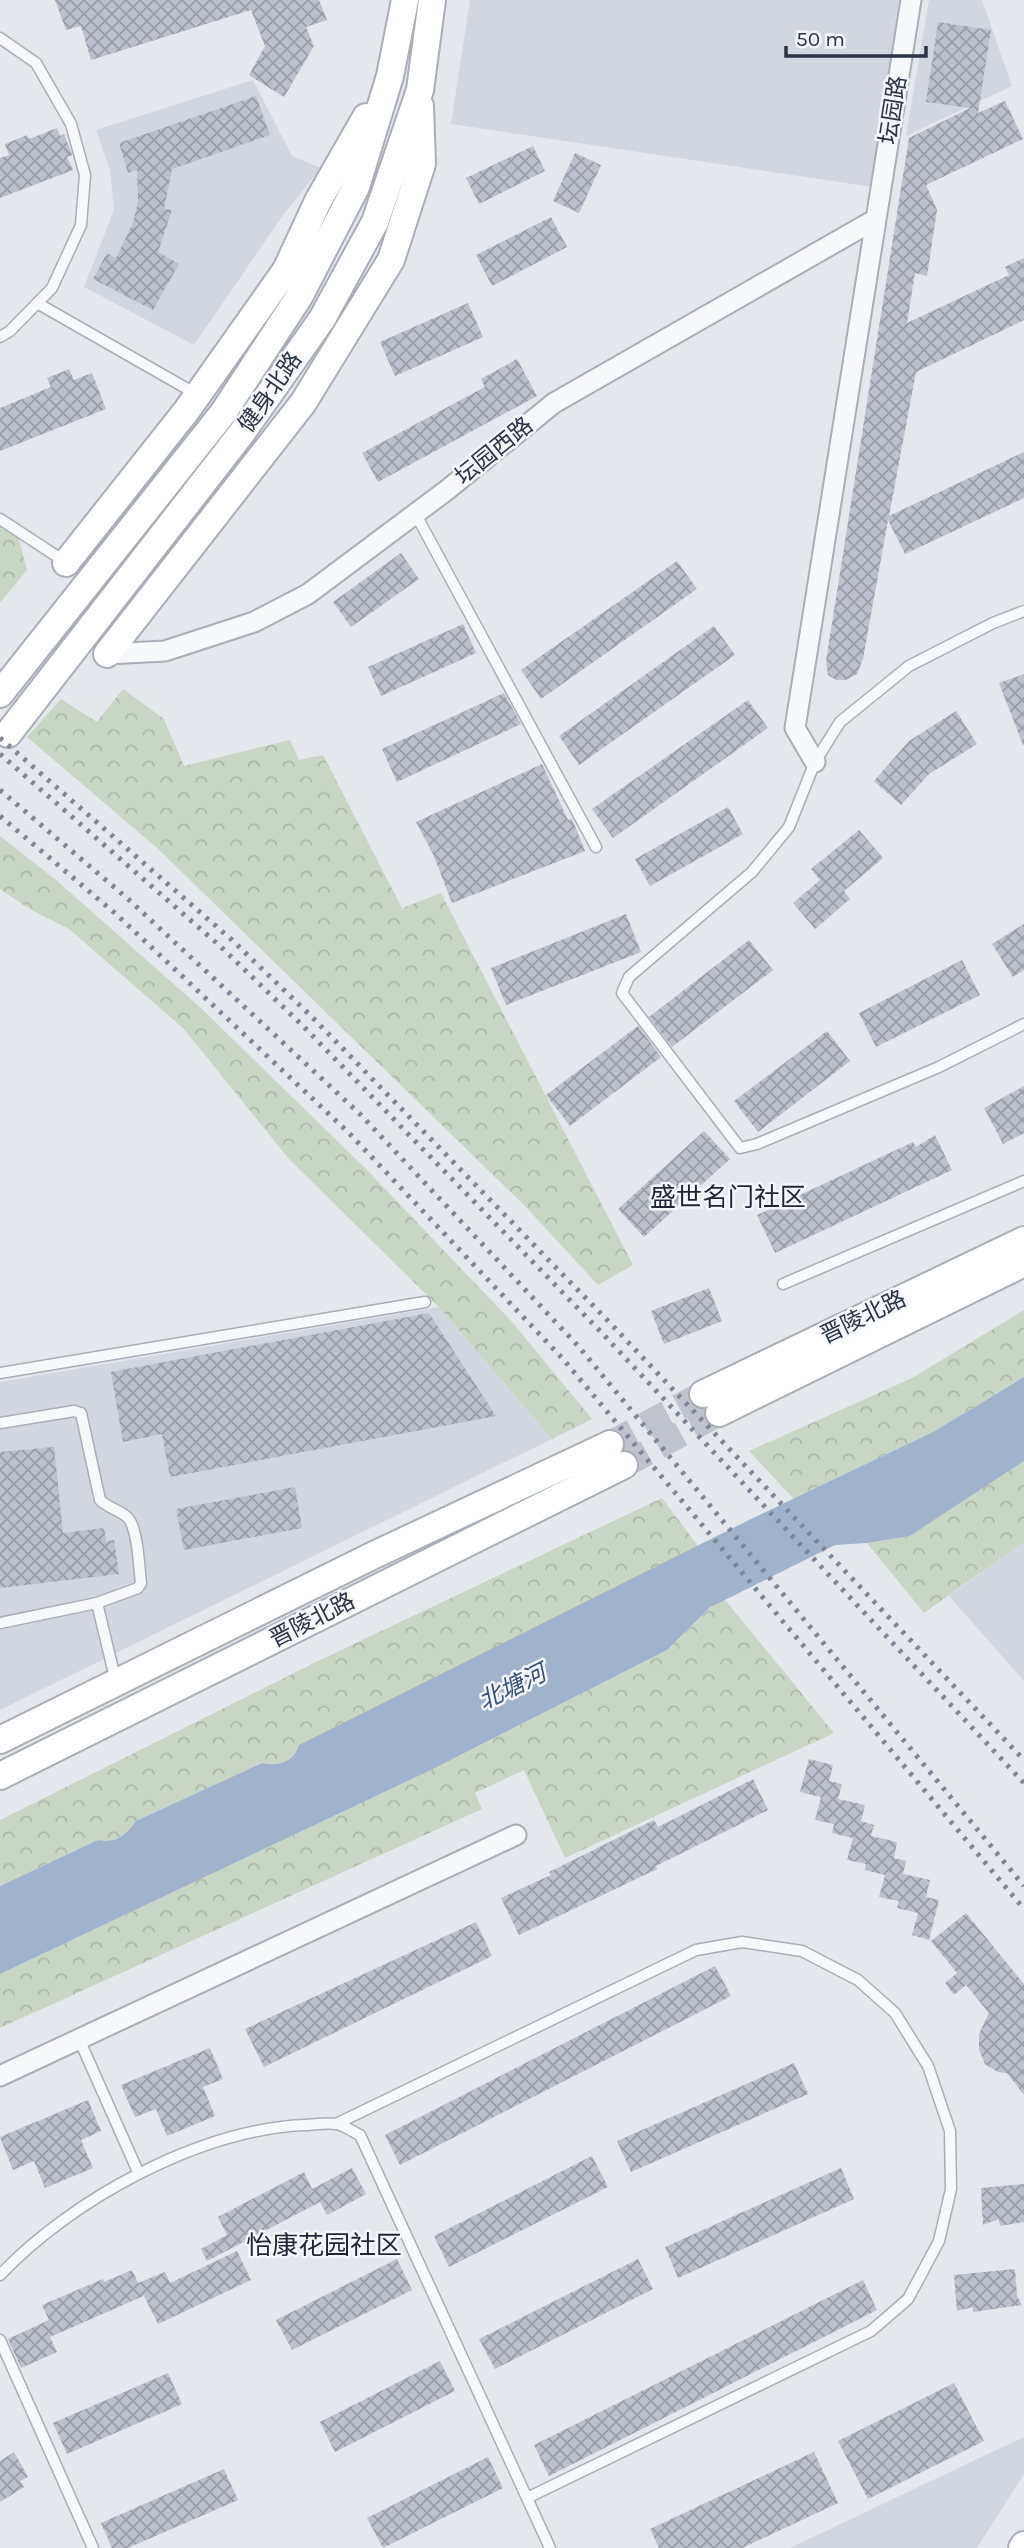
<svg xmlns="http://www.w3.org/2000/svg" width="1024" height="2548" viewBox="0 0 1024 2548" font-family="Karla,'Noto Sans SC',sans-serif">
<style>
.built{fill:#d2d6de}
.forest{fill:url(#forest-crowns)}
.water{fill:#9fb4cc}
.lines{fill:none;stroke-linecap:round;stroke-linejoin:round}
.river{stroke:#9fb4cc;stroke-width:33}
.building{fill:url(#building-cross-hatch)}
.secondary-tunnel{stroke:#bfc3cb;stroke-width:26;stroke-dasharray:26 13;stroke-linecap:butt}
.lane-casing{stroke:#a9aeb7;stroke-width:13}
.street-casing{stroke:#a9aeb7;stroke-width:23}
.secondary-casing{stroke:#a9aeb7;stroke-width:30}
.lane{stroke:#f7f8fa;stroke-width:10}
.street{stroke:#f7f8fa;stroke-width:19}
.secondary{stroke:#fff;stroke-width:26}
.rail{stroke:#7d8696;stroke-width:5;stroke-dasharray:3.5 7;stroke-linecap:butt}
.labels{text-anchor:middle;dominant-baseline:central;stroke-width:5;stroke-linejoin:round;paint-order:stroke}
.street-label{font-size:23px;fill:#2b3445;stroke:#f4f6f9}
.water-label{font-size:24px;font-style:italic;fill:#34527a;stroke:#f4f6f9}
.quarter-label{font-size:26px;fill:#1d2536;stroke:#f4f6f9}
</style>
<defs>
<pattern id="forest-crowns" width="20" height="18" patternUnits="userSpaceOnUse" patternTransform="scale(1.75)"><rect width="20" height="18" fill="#c9d6c5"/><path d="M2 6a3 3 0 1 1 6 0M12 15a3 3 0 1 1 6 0" fill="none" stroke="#adb8ab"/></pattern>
<pattern id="building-cross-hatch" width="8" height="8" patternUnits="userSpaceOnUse" patternTransform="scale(1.75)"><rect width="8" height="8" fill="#bbc0ca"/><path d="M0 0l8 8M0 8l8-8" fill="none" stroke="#989da6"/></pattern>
</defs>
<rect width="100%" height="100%" fill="#e4e7ec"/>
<path class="built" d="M470,0H901L873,187L451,124Z
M929,0H982L1012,86L906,136Z
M253,80L292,156L321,168L283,215L194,345L84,287L114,210L110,170L96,130Z
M439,1307L552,1439L0,1710V1382Z
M1024,1542V1681L949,1596Z
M1024,2437V2474L977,2548H790Z"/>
<path class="forest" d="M0,525L18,536L27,570L0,603Z
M123,689L164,719L184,766L290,740L299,760L323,755L402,908L441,893L633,1265L598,1285L524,1205L156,847L27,737L61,699L97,722Z
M0,836L56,880L203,1010L368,1171L513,1323L592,1419L552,1439L439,1307L289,1159L184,1029L69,929L31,910L0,889Z
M1024,1310V1377L933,1432L794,1499L749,1451L912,1378Z
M1024,1461V1542L924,1613L867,1543L910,1536Z
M662,1498L698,1546L299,1745C294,1762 278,1767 262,1763L136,1821C125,1836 117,1843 98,1840L0,1886V1820L318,1661Z
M722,1596L834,1733L565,1858L524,1770L475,1793L482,1809L0,2028V1974L433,1769L667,1650Z"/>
<path class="water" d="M1024,1377V1461L910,1536L867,1543L769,1549L667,1650L433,1769L0,1974V1886L98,1840C117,1843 125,1836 136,1821L262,1763C278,1767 294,1762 299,1745L749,1520L933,1432Z"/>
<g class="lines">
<path class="river" d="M708,1590L832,1528"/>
</g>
<path class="building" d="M55,0H319L327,20L306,27L314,46L284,97L249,75L265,46L251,10L91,60L81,26L66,30Z
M938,22L991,30L978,113L1005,101L1023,139L926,185L937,210L927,276L915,273L907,323L1009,275L1005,267L1024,258V320L916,372L889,516L1024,452V498L905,554L888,520L863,659L857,674L846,680H836L828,675L826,661L909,138L970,108L926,102Z
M256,96L270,135L172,169L164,209L172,210L158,252L179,264L153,310L93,279L107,253L116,258L133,223L138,202L137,170L128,173L119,143Z
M57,128L60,136L64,134L71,152L72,155L67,157L73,170L0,198V158L9,155L5,144L27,135L29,139Z
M533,146L545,171L479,204L466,178Z
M575,153L601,165L579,213L553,201Z
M551,217L567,247L492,286L476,255Z
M468,303L483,337L395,376L380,342Z
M517,359L537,396L378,482L362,453L485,387L481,379Z
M69,369L74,380L92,373L106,409L0,451V408L51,387L47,378Z
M401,553L419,579L351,627L333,602Z
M677,561L697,589L541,699L521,670Z
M463,624L476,653L381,696L368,667Z
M714,626L735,655L579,765L559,736Z
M1024,674V744L1023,745L999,683Z
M504,693L521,724L397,782L382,749Z
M748,700L768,728L613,838L592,809Z
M956,711L977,744L929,774L901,805L874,781L909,741Z
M542,764L568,820L572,819L585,851L452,903L433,854L416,822Z
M728,807L743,834L650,886L635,859Z
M859,830L883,858L844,891L850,899L815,929L793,903L820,880L811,869Z
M626,914L641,952L506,1005L491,968Z
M1024,924V970L1013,977L992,944Z
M749,940L773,970L672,1047L649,1017Z
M962,960L980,995L876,1047L859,1013Z
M638,1026L661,1057L570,1126L546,1095Z
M827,1031L850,1061L758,1132L734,1101Z
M1024,1086V1133L1003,1144L984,1108Z
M704,1131L730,1159L644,1237L618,1209Z
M935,1135L952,1170L775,1253L757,1215L913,1142L916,1147Z
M709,1288L722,1321L664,1344L651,1311Z
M429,1313L496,1416L170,1477L162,1434L123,1442L111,1372Z
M54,1447L63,1533L104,1528L106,1541L114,1540L119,1574L0,1588V1452Z
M295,1487L302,1528L184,1550L176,1509Z
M809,1759L833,1765L829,1781L842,1784L838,1799L865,1805L861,1821L874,1825L871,1836L897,1842L894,1858L906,1861L903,1874L930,1880L926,1897L939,1900L929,1940L912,1935L918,1913L897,1908L899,1901L879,1897L885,1875L865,1870L866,1864L847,1860L853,1838L832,1833L834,1824L815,1820L821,1797L800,1792Z
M753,1779L768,1810L656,1866L657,1869L519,1935L501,1898L551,1875L549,1872L654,1820L658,1827Z
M966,1913L1024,1984V2095L1007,2073L998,2072L985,2064L979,2050V2034L989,2013L966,1985L954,1995L945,1983L957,1973L931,1941Z
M476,1922L492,1956L264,2067L245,2029Z
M715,1966L731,1996L400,2165L385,2135Z
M210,2048L223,2079L203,2087L215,2116L167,2136L156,2109L135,2117L121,2085Z
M794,2063L808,2094L631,2172L617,2141Z
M88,2100L101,2131L81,2140L93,2168L45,2188L34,2161L13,2170L0,2137Z
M592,2156L608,2187L449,2267L434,2236Z
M352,2168L366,2194L327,2215L320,2202L207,2261L201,2249L227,2235L218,2217L304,2172L312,2189Z
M841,2168L854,2199L678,2278L665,2247Z
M1024,2184V2222L1000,2226L999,2219L983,2225L981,2188Z
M237,2251L251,2280L158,2324L144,2296L148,2294L50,2337L57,2352L21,2368L8,2339L49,2320L42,2305L103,2279L104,2282L132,2270L138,2283L165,2272L170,2283Z
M397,2259L412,2290L292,2350L276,2320Z
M638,2259L653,2289L495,2369L479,2339Z
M1015,2269L1017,2296L1022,2305L973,2312V2307L957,2311L954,2275Z
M863,2280L877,2310L549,2476L534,2445Z
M440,2361L455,2391L335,2452L320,2422Z
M168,2373L182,2404L67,2454L53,2423Z
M954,2383L984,2441L868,2499L838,2441Z
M14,2452L28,2477L20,2481L24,2487L0,2502V2461Z
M814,2452L838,2503L742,2548H659L650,2529Z
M488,2457L503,2488L383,2548L367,2518Z
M224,2469L238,2500L128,2548H112L101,2523Z"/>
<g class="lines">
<path class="secondary-tunnel" d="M610,1444L703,1394
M624,1465L719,1413"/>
<defs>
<path id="lane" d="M0,38L36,63L71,124L85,175L81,225L52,288L10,331L0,337
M37,303L198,395
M415,513L596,847
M0,519L64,561
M1024,611L993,623L909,666L840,722L815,762L789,827L752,872L629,977L622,993L740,1148L757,1144L939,1067L1024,1024
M783,1284L1024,1181
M0,1373L425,1302
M0,1423L74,1411L81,1413L100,1500C108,1508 120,1510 128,1518C138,1529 139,1567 141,1583L138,1588L97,1603L0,1623
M97,1603L116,1682
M79,2039L139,2174
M336,2124L696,1950L742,1942L802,1951L858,1980L895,2013L928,2066L950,2131L951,2189L939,2241L908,2299L871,2331L527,2498
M0,2275C72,2199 199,2130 304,2125C314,2125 326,2122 336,2124C344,2125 353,2132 360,2135L550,2548
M0,2340L93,2548"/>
<path id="street" d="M107,654L165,651L254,622L308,594L447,490L554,403L876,219
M815,762L795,728L911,0
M0,2076L516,1835"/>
<path id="secondary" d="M66,563L187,410L286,270L318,201L366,117
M107,654L303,403L391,260L422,164L420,106
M0,694L223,413L299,297L356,187L390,76L405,0
M8,734L241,434L322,319L375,222L420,90L432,0
M703,1394L1024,1240
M719,1413L1024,1263
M0,1740L374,1555L610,1444
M0,1776L624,1465
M1022,2548L1024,2545"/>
</defs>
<use href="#lane" class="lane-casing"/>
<use href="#street" class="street-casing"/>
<use href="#secondary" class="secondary-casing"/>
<use href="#lane" class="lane"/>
<use href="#street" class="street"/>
<use href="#secondary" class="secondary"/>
<path class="rail" d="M0,738L232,940L312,1017L610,1323L1024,1760
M0,754L220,946L304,1027L601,1332L1024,1783
M0,790L127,898L361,1115L579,1347L1024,1886
M0,816L116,914L348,1132L563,1359L1024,1909"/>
</g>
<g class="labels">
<g class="street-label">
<text transform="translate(893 110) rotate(-81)">坛园路</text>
<text transform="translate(270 392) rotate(-55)">健身北路</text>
<text transform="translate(494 451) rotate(-39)">坛园西路</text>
<text transform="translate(863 1317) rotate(-26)">晋陵北路</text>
<text transform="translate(312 1620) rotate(-27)">晋陵北路</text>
</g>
<g class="water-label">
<text transform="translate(512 1687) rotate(-26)">北塘河</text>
</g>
<g class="quarter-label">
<text x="728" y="1197">盛世名门社区</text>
<text x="324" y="2245">怡康花园社区</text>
</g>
</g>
<path d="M786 46v10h140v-10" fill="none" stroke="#2b3445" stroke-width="3.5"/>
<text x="796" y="46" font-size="21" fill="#2b3445" stroke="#f4f6f9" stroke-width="5" paint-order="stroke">50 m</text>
</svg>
